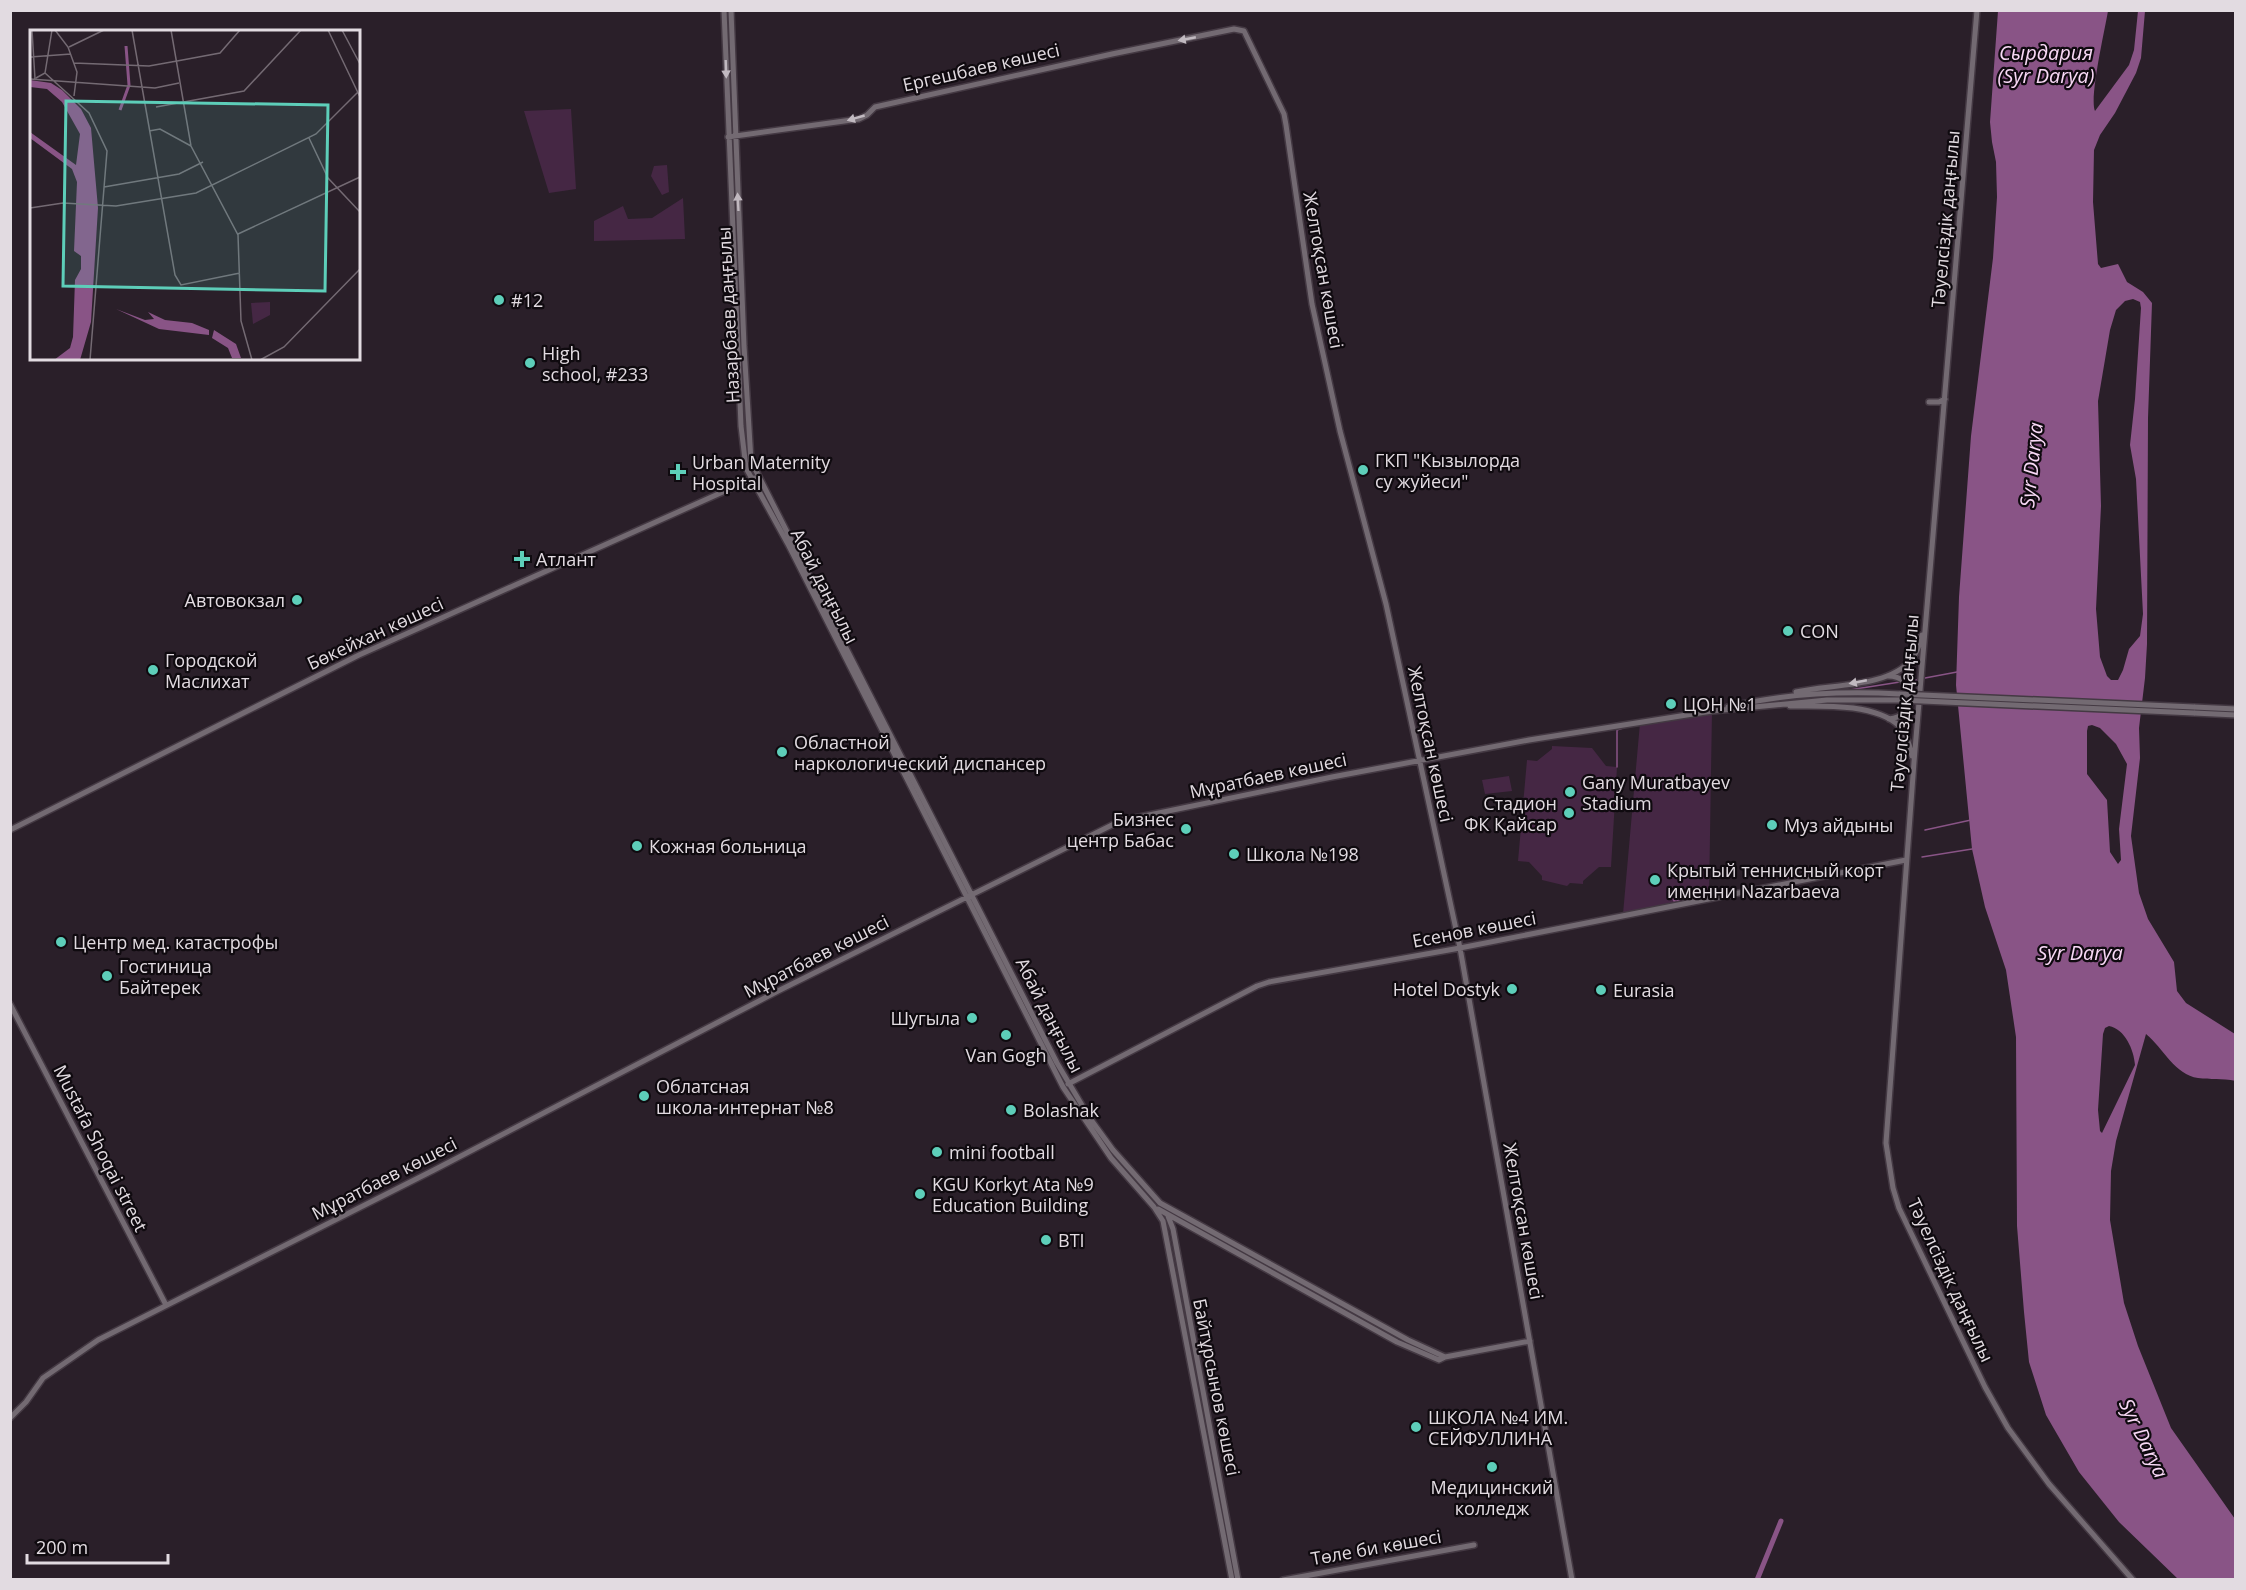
<svg xmlns="http://www.w3.org/2000/svg" width="2246" height="1590" viewBox="0 0 2246 1590" font-family="'Open Sans',sans-serif">
<style>
.green{fill:#452744}
.water{fill:#895486;fill-rule:evenodd}
.lines{fill:none;stroke-linecap:round;stroke-linejoin:round}
.stream{stroke:#895486;stroke-width:1.5}
.canal{stroke:#895486;stroke-width:5}
.secondary-casing{stroke:#443943;stroke-width:8}
.secondary{stroke:#736a72;stroke-width:5}
.secondary-bridge-casing{stroke:#443943;stroke-width:8;stroke-linecap:butt}
.secondary-bridge{stroke:#736a72;stroke-width:5}
.oneway{fill:#c1b9c0}
.poi-dot{fill:#5dceb9;stroke:#0f0a0f;stroke-width:2}
.labels{text-anchor:middle;dominant-baseline:central;stroke-width:4.5;stroke-linejoin:round;paint-order:stroke}
.street-label{font-size:18px;fill:#e2dbe1;stroke:#0f0a0f}
.poi-label{font-size:18px;fill:#e2dbe1;stroke:#0f0a0f;text-anchor:start}
.water-label{font-size:20px;font-style:italic;fill:#f9d9f6;stroke:#0f0a0f}
.inset-river{fill:none;stroke:#895486;stroke-width:3}
.inset-road{fill:none;stroke:#746a73;stroke-width:1.5}
.view{fill:#5dceb9;fill-opacity:0.15;stroke:#5dceb9;stroke-width:3}
.inset-edge{fill:none;stroke:#e2dbe1;stroke-width:3}
</style>
<rect width="100%" height="100%" fill="#2a1f29"/>
<path class="green" d="M571,109L576,189L549,193L524,111Z
M667,165L669,192L662,195L651,176L654,166Z
M683,198L685,239L594,241V221L623,206L628,219L652,218Z
M1712,711L1709,898L1623,914L1640,723Z
M1552,746L1592,748L1606,766L1617,767L1611,867H1599L1583,881V884L1570,883L1567,886L1542,880V876L1529,862L1518,861L1527,760L1537,761L1552,749Z
M1509,776L1512,791L1485,794L1482,780Z"/>
<path class="water" d="M1998,11H2108C2105,29 2089,98 2095,111L2129,65L2134,50L2138,11H2145L2141,58L2136,73L2115,113L2100,135L2094,150L2093,202L2098,264L2101,268L2118,264L2127,282L2143,292L2152,303L2148,418L2147,644L2145,678L2139,728L2140,758L2131,836L2139,893L2148,919L2174,962L2177,991L2186,1003L2235,1034L2236,1081C2221,1078 2211,1080 2198,1078C2175,1075 2163,1048 2146,1034L2116,1141L2111,1171L2110,1220L2124,1303L2138,1346L2171,1428L2235,1519V1579H2178L2119,1522L2079,1472L2046,1415L2029,1362L2024,1312L2017,1226L2016,1037L2006,970L1985,907L1972,849L1956,685L1959,597L1971,436L1993,258L1997,197L1996,162L1992,142L1990,122ZM2133,299L2140,302L2141,308L2135,399L2130,445L2136,479L2143,614L2140,636L2129,649L2123,670L2118,680H2111L2107,676L2100,657L2096,609L2101,506L2098,401L2110,330L2116,310L2125,301ZM2092,725L2100,728L2116,744L2127,764L2119,829L2121,860L2118,864L2110,852L2107,800L2087,774V731L2088,726ZM2109,1026C2125,1029 2134,1050 2135,1065L2102,1133L2100,1131L2098,1110L2103,1034L2105,1028Z"/>
<g class="lines">
<path class="stream" d="M1925,678L1957,672
M1908,681L1917,680
M1849,690L1900,682
M1767,703L1800,698
M1617,767V730L1626,727
M1925,830L1971,820
M1922,857L1972,849
M1786,878L1844,870
M1670,891L1674,901L1696,896
M1701,895L1705,894"/>
<path class="canal" d="M1757,1580L1781,1521"/>
<defs>
<path id="secondary" d="M724,10L741,426L746,468L789,546L1063,1087L1111,1158L1154,1207L1163,1221L1232,1580
M731,10L744,346L751,461L1057,1063L1089,1117L1113,1150L1160,1203L1408,1340L1445,1357
M1977,10L1914,762L1886,1143L1893,1188L1899,1208L1985,1387L2008,1428L2049,1484L2133,1580
M728,137L859,119L867,115L875,107L1112,54L1234,29L1244,31L1284,114L1286,125L1312,304L1340,431L1386,604L1460,948L1572,1580
M1929,402H1939L1945,399
M1888,676C1901,676 1910,684 1911,697C1910,711 1902,717 1889,719
M1796,692C1829,684 1888,688 1911,660C1917,653 1920,644 1922,635
M1790,706C1821,706 1875,703 1899,726C1907,734 1910,746 1912,756
M1728,707C1784,693 1842,691 1900,694
M2194,707L2236,709
M2194,713L2236,715
M10,830L359,655L754,478
M10,1004L166,1305
M1068,1084L1257,986L1269,982L1460,948L1906,860
M1158,1209L1397,1342L1439,1360L1445,1357L1530,1341
M1168,1216L1173,1229L1238,1580
M10,1418L26,1402L43,1378L98,1340L434,1170L780,990L1120,821L1332,777L1529,740L1712,711L1827,700H1900
M1283,1580L1474,1545"/>
</defs>
<use href="#secondary" class="secondary-casing"/>
<use href="#secondary" class="secondary"/>
<defs>
<path id="secondary-bridge" d="M1900,694L2194,707
M1900,700L2194,713"/>
</defs>
<use href="#secondary-bridge" class="secondary-bridge-casing"/>
<use href="#secondary-bridge" class="secondary-bridge"/>
</g>
<defs><path id="oneway-solid" d="M-6-.8H1V-3.2L6.5 0L1 3.2V.8H-6Z" transform="scale(1.5)"/></defs>
<g class="oneway">
<use href="#oneway-solid" transform="translate(1187 39) rotate(169)"/>
<use href="#oneway-solid" transform="translate(726 69) rotate(88)"/>
<use href="#oneway-solid" transform="translate(856 118) rotate(164)"/>
<use href="#oneway-solid" transform="translate(738 202) rotate(-93)"/>
<use href="#oneway-solid" transform="translate(1858 682) rotate(169)"/>
</g>
<g class="poi-dot">
<circle cx="499" cy="300" r="6"/>
<circle cx="530" cy="363" r="6"/>
<circle cx="1363" cy="470" r="6"/>
<path d="M675 463h6v6h6v6h-6v6h-6v-6h-6v-6h6z"/>
<path d="M519 550h6v6h6v6h-6v6h-6v-6h-6v-6h6z"/>
<circle cx="297" cy="600" r="6"/>
<circle cx="1788" cy="631" r="6"/>
<circle cx="153" cy="670" r="6"/>
<circle cx="1671" cy="704" r="6"/>
<circle cx="782" cy="752" r="6"/>
<circle cx="1570" cy="792" r="6"/>
<circle cx="1569" cy="813" r="6"/>
<circle cx="1772" cy="825" r="6"/>
<circle cx="1186" cy="829" r="6"/>
<circle cx="637" cy="846" r="6"/>
<circle cx="1234" cy="854" r="6"/>
<circle cx="1655" cy="880" r="6"/>
<circle cx="61" cy="942" r="6"/>
<circle cx="107" cy="976" r="6"/>
<circle cx="1512" cy="989" r="6"/>
<circle cx="1601" cy="990" r="6"/>
<circle cx="972" cy="1018" r="6"/>
<circle cx="1006" cy="1035" r="6"/>
<circle cx="644" cy="1096" r="6"/>
<circle cx="1011" cy="1110" r="6"/>
<circle cx="937" cy="1152" r="6"/>
<circle cx="920" cy="1194" r="6"/>
<circle cx="1046" cy="1240" r="6"/>
<circle cx="1416" cy="1427" r="6"/>
<circle cx="1492" cy="1467" r="6"/>
</g>
<g class="labels">
<g class="street-label">
<text transform="translate(981 67) rotate(-13)">Ергешбаев көшесі</text>
<text transform="translate(1945 219) rotate(-85)">Тәуелсіздік даңғылы</text>
<text transform="translate(1324 270) rotate(80)">Желтоқсан көшесі</text>
<text transform="translate(728 315) rotate(-93)">Назарбаев даңғылы</text>
<text transform="translate(825 586) rotate(63)">Абай даңғылы</text>
<text transform="translate(375 633) rotate(-25)">Бөкейхан көшесі</text>
<text transform="translate(1904 703) rotate(-85)">Тәуелсіздік даңғылы</text>
<text transform="translate(1431 744) rotate(78)">Желтоқсан көшесі</text>
<text transform="translate(1268 775) rotate(-12)">Мұратбаев көшесі</text>
<text transform="translate(1474 929) rotate(-11)">Есенов көшесі</text>
<text transform="translate(816 956) rotate(-27)">Мұратбаев көшесі</text>
<text transform="translate(1050 1015) rotate(63)">Абай даңғылы</text>
<text transform="translate(101 1148) rotate(63)">Mustafa Shoqai street</text>
<text transform="translate(384 1178) rotate(-27)">Мұратбаев көшесі</text>
<text transform="translate(1524 1221) rotate(80)">Желтоқсан көшесі</text>
<text transform="translate(1951 1280) rotate(65)">Тәуелсіздік даңғылы</text>
<text transform="translate(1217 1387) rotate(79)">Байтұрсынов көшесі</text>
<text transform="translate(1376 1547) rotate(-10)">Төле би көшесі</text>
</g>
<g class="poi-label">
<text x="511" y="300">#12</text>
<text x="542" y="353">High<tspan x="542" dy="21">school, #233</tspan></text>
<text x="1375" y="460">ГКП "Кызылорда<tspan x="1375" dy="21">су жуйеси"</tspan></text>
<text x="692" y="462">Urban Maternity<tspan x="692" dy="21">Hospital</tspan></text>
<text x="536" y="559">Атлант</text>
<text x="285" y="600" text-anchor="end">Автовокзал</text>
<text x="1800" y="631">CON</text>
<text x="165" y="660">Городской<tspan x="165" dy="21">Маслихат</tspan></text>
<text x="1683" y="704">ЦОН №1</text>
<text x="794" y="742">Областной<tspan x="794" dy="21">наркологический диспансер</tspan></text>
<text x="1582" y="782">Gany Muratbayev<tspan x="1582" dy="21">Stadium</tspan></text>
<text x="1557" y="803" text-anchor="end">Стадион<tspan x="1557" dy="21">ФК Қайсар</tspan></text>
<text x="1174" y="819" text-anchor="end">Бизнес<tspan x="1174" dy="21">центр Бабас</tspan></text>
<text x="1784" y="825">Муз айдыны</text>
<text x="649" y="846">Кожная больница</text>
<text x="1246" y="854">Школа №198</text>
<text x="1667" y="870">Крытый теннисный корт<tspan x="1667" dy="21">именни Nazarbaeva</tspan></text>
<text x="73" y="942">Центр мед. катастрофы</text>
<text x="119" y="966">Гостиница<tspan x="119" dy="21">Байтерек</tspan></text>
<text x="1500" y="989" text-anchor="end">Hotel Dostyk</text>
<text x="1613" y="990">Eurasia</text>
<text x="960" y="1018" text-anchor="end">Шугыла</text>
<text x="1006" y="1055" text-anchor="middle">Van Gogh</text>
<text x="656" y="1086">Облатсная<tspan x="656" dy="21">школа-интернат №8</tspan></text>
<text x="1023" y="1110">Bolashak</text>
<text x="949" y="1152">mini football</text>
<text x="932" y="1184">KGU Korkyt Ata №9<tspan x="932" dy="21">Education Building</tspan></text>
<text x="1058" y="1240">BTI</text>
<text x="1428" y="1417">ШКОЛА №4 ИМ.<tspan x="1428" dy="21">СЕЙФУЛЛИНА</tspan></text>
<text x="1492" y="1487" text-anchor="middle">Медицинский<tspan x="1492" dy="21">колледж</tspan></text>
</g>
<g class="water-label">
<text x="2046" y="52">Сырдария<tspan x="2046" dy="23">(Syr Darya)</tspan></text>
<text transform="translate(2031 465) rotate(-84)">Syr Darya</text>
<text x="2080" y="952">Syr Darya</text>
<text transform="translate(2144 1438) rotate(64)">Syr Darya</text>
</g>
</g>
<g transform="translate(30 30)">
<rect width="330" height="330" fill="#2a1f29"/>
<path d="M240,272V285L223,294L221,273Z" fill="#452744"/>
<path d="M0,50L21,53L32,60L51,79L61,98L68,178L61,292L50,330H24L40,318L43,307L45,250L51,239V226L44,221L47,152L42,139L0,108V102L46,135L50,104L32,72L17,59L0,57ZM86,279L115,290L124,289L118,282L135,290L162,293L179,300V305L129,299ZM184,300L206,314L211,328H202L198,318L182,308Z" fill="#895486"/>
<path class="inset-river" d="M90,80L99,55L96,16"/>
<path class="inset-road" d="M2,0L5,49M25,0L38,17L47,42L44,66M102,0L145,245L151,255L210,243M141,0L161,116L208,205L211,291L222,330M298,0L330,67M312,0L330,34M39,17L74,0M0,27L41,24M147,31L190,23L210,0M44,33L119,36L147,31M15,43L59,83L77,121L60,330M6,48L15,43L22,0M0,49L125,58L149,53M126,77L214,61L271,0M119,101L130,99L161,116M279,108L298,148L330,182M74,157L149,144L173,132M0,178L33,173L86,176L166,163L286,104L328,62M208,204L330,147M230,330L254,317L330,239"/>
<path class="view" d="M36,71L298,75L295,261L33,256Z"/>
<rect width="330" height="330" class="inset-edge"/>
</g>
<rect width="2246" height="1590" fill="none" stroke="#e2dbe1" stroke-width="24"/>
<path d="M27 1554v9h141v-9" fill="none" stroke="#e2dbe1" stroke-width="3"/>
<text x="36" y="1554" font-size="18" fill="#e2dbe1" stroke="#0f0a0f" stroke-width="4.5" paint-order="stroke">200 m</text>
</svg>
